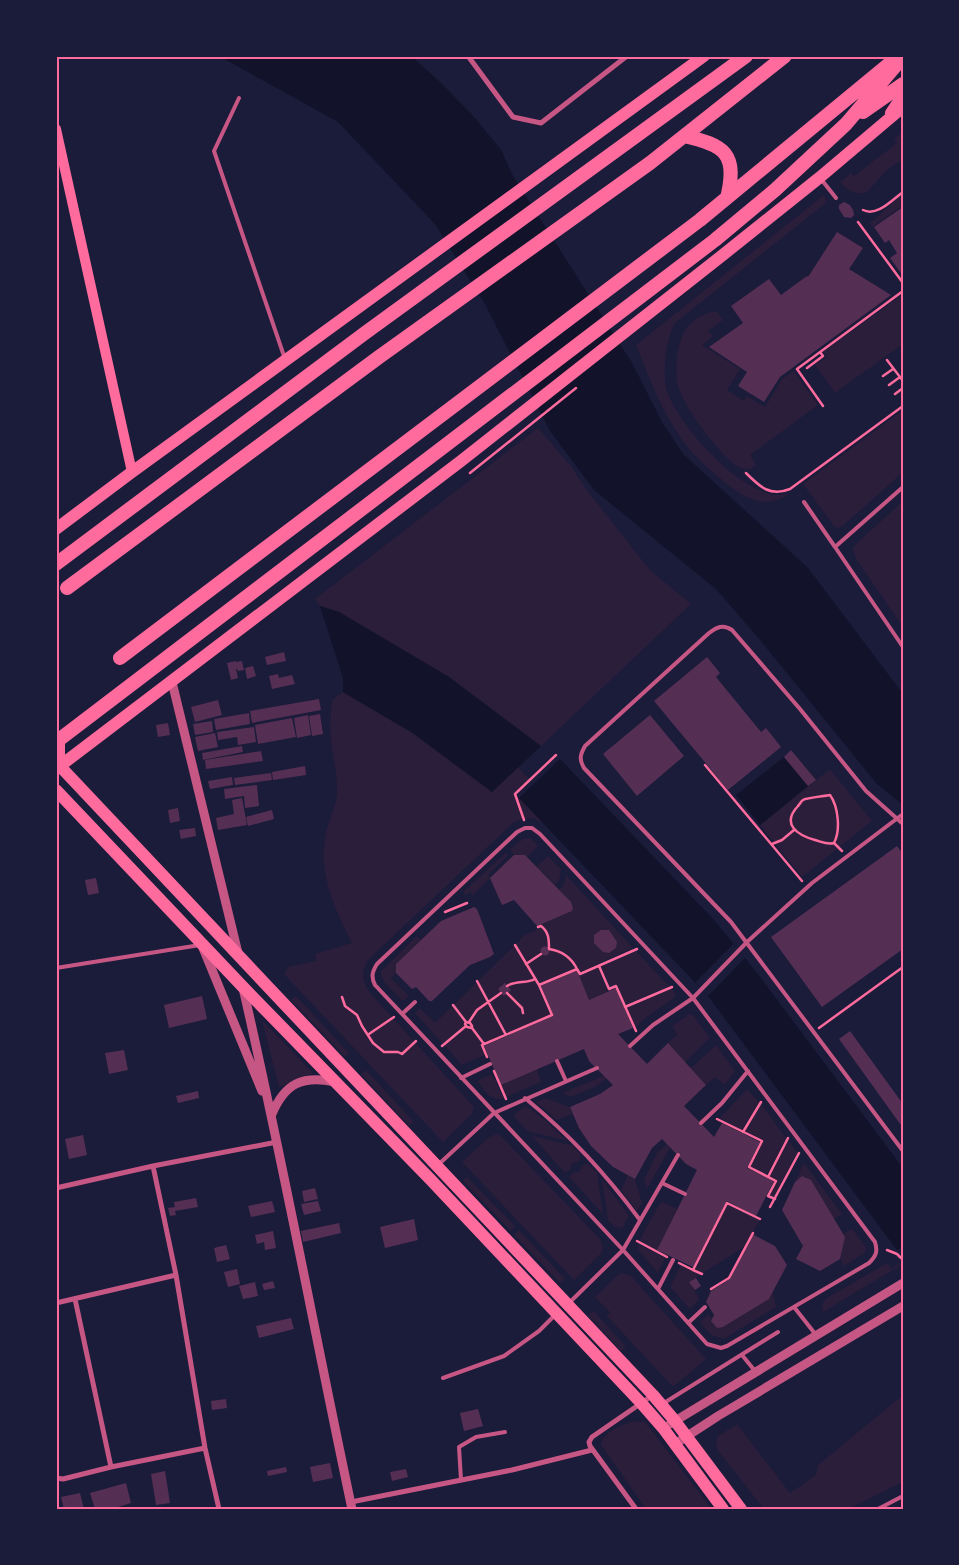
<svg xmlns="http://www.w3.org/2000/svg" width="959" height="1565" viewBox="0 0 959 1565" font-family="Lora,serif">
<style>
.green{fill:#2a1e3b}
.water{fill:#12122b}
.pier{fill:#1b1b3a}
.building{fill:#542f53}
.lines{fill:none;stroke-linecap:round;stroke-linejoin:round}
.path{stroke:#ff6b9d;stroke-width:2.5}
.service{stroke:#c65784;stroke-width:4}
.minor{stroke:#c65784;stroke-width:5}
.tertiary{stroke:#c65784;stroke-width:9}
.secondary{stroke:#ff6b9d;stroke-width:10}
.primary{stroke:#ff6b9d;stroke-width:12}
.trunk{stroke:#ff6b9d;stroke-width:14}
.neatline{fill:none;stroke:#ff6b9d;stroke-width:2}
</style>
<rect width="100%" height="100%" fill="#1b1b3a"/>
<path class="green" d="M903,132V159L888,169L868,191C858,197 849,191 842,184L840,182L851,173L854,176L897,143L894,139Z
M903,194V205L872,227L870,223C882,214 890,204 903,194Z
M824,195L827,202L675,323C666,338 661,377 668,394C683,429 732,484 770,494C777,496 783,494 789,494C766,510 746,499 727,484C714,473 701,463 690,450C665,420 650,380 636,345Z
M903,294V344L835,393L815,365L827,357L823,352Z
M711,312H717L723,320L708,331L714,336L702,345L740,369L727,390L744,401L747,396L765,407L782,379L794,371L818,405L750,455L756,465L750,469C746,469 742,469 739,467C721,458 688,411 680,392C673,375 676,340 688,326C695,319 702,315 711,312Z
M903,410V472L843,526L838,528L834,526L803,484Z
M538,428L570,465L589,493L650,570L691,604L541,746L449,677L339,612L320,606L315,599Z
M903,501V627L856,559L853,548L857,543Z
M343,692L411,732L518,767L529,779L514,793L547,826C536,817 527,816 514,822L370,958C361,969 361,981 370,993L474,1107L472,1114L443,1142L284,974L288,967L316,961L315,954L352,943C335,910 317,870 326,833C329,818 338,804 337,788C337,772 332,755 331,739C329,726 331,713 332,700Z
M830,769L872,821L802,877L760,825Z
M530,838L538,846L527,857L525,855H514L510,849L523,839Z
M506,853L508,855L488,875L490,878L473,895L470,892L466,895L463,892Z
M548,856L561,869L559,881L555,885L537,866Z
M566,875L633,948L580,972L578,967L537,984L550,1015L481,1044L485,1055L462,1065L415,1013L420,1008L435,1023L525,935L539,929L537,926L572,911L573,908L571,902L559,890L564,884Z
M417,936L421,940L396,964V973L391,978L409,996L403,1001C396,993 380,983 381,971Z
M636,951L669,986L626,1005L617,984L610,987L601,967Z
M598,968L608,991L589,1000L579,976Z
M671,989L676,994L674,998L648,1016L636,1027L627,1008Z
M296,996L349,1053L345,1057L291,1000Z
M690,1014L693,1015L710,1038L685,1062L668,1043L677,1035L672,1026Z
M262,1020L313,1073L279,1087Z
M716,1045L735,1071L725,1085L715,1077L706,1085L691,1068Z
M537,1069L541,1082L506,1097L501,1085Z
M366,1070L414,1122L409,1126L361,1074Z
M492,1074L504,1098C491,1103 484,1089 477,1081Z
M604,1076L607,1078L595,1087L571,1097L562,1093Z
M747,1089L759,1102L742,1130L720,1118Z
M545,1098L570,1107L572,1114L557,1120L536,1102Z
M761,1104L786,1138L767,1175L751,1166L763,1141L745,1131Z
M526,1106L545,1120L567,1141L527,1131L513,1115Z
M496,1134L501,1136L600,1239L603,1247L602,1252L574,1280L462,1162L487,1139Z
M532,1136L572,1145L582,1156L579,1158L581,1160L578,1162L572,1163L571,1169L565,1173Z
M788,1140L797,1152L774,1197L770,1195L777,1181L769,1176Z
M667,1144L670,1148L647,1189L644,1180L657,1153Z
M584,1163L586,1165L588,1163L597,1173L603,1214L569,1177L574,1172H579Z
M804,1163L842,1214L834,1219L811,1180L802,1176L795,1182Z
M628,1175L635,1179L642,1203L637,1211L621,1190Z
M467,1177L515,1226L511,1231L463,1181Z
M602,1179L629,1216L622,1228L615,1227L608,1220Z
M663,1202L677,1209L657,1250L639,1241L660,1203Z
M728,1204L760,1220L744,1247L703,1273L695,1269Z
M852,1229L865,1246L866,1252L844,1266L840,1259L845,1237L843,1234Z
M519,1230L565,1279L560,1283L514,1235Z
M638,1244L665,1258L658,1273L639,1251Z
M887,1263L891,1269L900,1263L901,1265L823,1312L822,1304L827,1298Z
M681,1265L700,1275L690,1282L699,1299L690,1309L671,1288V1285Z
M620,1273L630,1275L706,1359L673,1387L607,1316L610,1312L595,1297Z
M773,1292L776,1307L727,1337C714,1341 708,1331 700,1322L709,1314L715,1326L723,1327L769,1299Z
M594,1311L626,1347L621,1351L588,1315Z
M903,1395V1482L848,1509H764L716,1448L717,1437L737,1424L790,1493L816,1475L818,1465Z
M637,1421L645,1422L712,1509H646L602,1446L601,1443C606,1430 625,1423 637,1421Z"/>
<path class="water" d="M219,56H411L439,81L475,118L501,150L513,176L632,363L662,422L683,454L808,568L903,694V805L877,784L761,641L716,589L594,490L550,431L486,306L435,224L338,122Z
M320,606L339,612L449,677L541,746L492,792L411,732L343,692V678Z
M784,757L808,786L760,825L736,795Z
M560,759L715,921L757,973L903,1168V1247L897,1250L708,996L519,798Z"/>
<path class="pier" d="M733,944L746,957L708,996L695,983Z"/>
<path class="building" d="M844,202L850,205L853,210L854,215L851,218L844,217L839,209V205Z
M903,207V276L890,258L897,253L889,240L885,243L874,227Z
M837,232L863,248L849,269L891,295L780,377L764,402L738,386L747,372L709,347L743,323L731,306L769,279L781,295L807,276L808,277Z
M284,652L286,661L267,665L265,657Z
M707,657L720,673L716,677L761,732L766,728L781,747L728,790L654,701Z
M235,661L236,662L242,661L244,670L238,671L237,669H236L238,678L231,680L227,663Z
M253,666L256,676L247,679L245,668Z
M278,674L279,678L292,675L295,684L272,689L269,676Z
M319,699L321,710L252,723L250,711Z
M218,700L222,715L195,722L191,707Z
M249,713L250,724L216,730L214,719Z
M320,714L323,734L312,736L309,716Z
M308,715L311,735L297,738L294,718Z
M650,715L684,756L637,796L603,754Z
M292,718L296,737L258,744L255,725Z
M212,721L213,732L195,735L193,724Z
M168,723L170,735L158,737L156,725Z
M254,727L256,742L238,745L237,737L218,740L217,732Z
M215,733L218,747L198,751L195,737Z
M242,746L243,752L203,760L202,753Z
M791,750L816,780L808,786L784,757Z
M261,751L263,761L206,769L205,760Z
M305,766L306,775L273,780L272,772Z
M271,773L272,780L235,785L234,778Z
M232,777L233,785L210,789L208,781Z
M257,785L259,806L245,808L244,796L225,799L224,789Z
M242,798L247,825L218,830L216,818L234,814L232,800Z
M178,808L180,821L170,823L168,810Z
M272,810L274,819L248,826L246,817Z
M195,828L196,836L181,839L179,830Z
M897,846L903,854V949L822,1007L771,937Z
M514,855H525L571,902L573,908L572,911L537,926L514,900L502,905L490,878Z
M96,878L99,893L88,895L85,880Z
M474,907L477,909L494,954L490,957L470,965L432,1001H429L416,987L412,989L396,973V964L441,921Z
M601,930H609L617,942L616,948L609,953L603,952L594,943V935Z
M540.5 951a4.5 4.5 0 1 1 9 0a4.5 4.5 0 1 1-9 0Z
M577,970L589,1000L616,988L633,1028L618,1034L647,1064L668,1043L706,1085L684,1106L714,1137L722,1123L760,1142L747,1168L774,1181L756,1216L727,1201L693,1267L657,1250L697,1170L686,1164L662,1139L652,1148L635,1179L613,1167L591,1146L579,1128L570,1107L600,1094L613,1085L589,1061L584,1049L501,1085L484,1046L553,1016L541,986Z
M505,983L511,990L504,996L498,989Z
M202,996L207,1019L169,1028L164,1005Z
M850,1031L903,1104V1128L839,1039Z
M124,1050L128,1070L109,1074L105,1053Z
M198,1091L199,1098L178,1103L176,1096Z
M83,1135L87,1155L69,1159L65,1139Z
M802,1176L811,1180L845,1237L840,1259L820,1271L796,1259L803,1246L782,1210L795,1182Z
M315,1188L318,1199L304,1202L302,1191Z
M196,1198L198,1207L175,1211L176,1215L170,1216L168,1208L175,1207L174,1202Z
M272,1201L275,1212L251,1217L248,1206Z
M318,1201L321,1211L304,1215L301,1204Z
M414,1219L418,1240L385,1248L380,1227Z
M339,1223L341,1233L303,1242L301,1231Z
M273,1231L276,1248L265,1250L264,1242L257,1244L255,1235Z
M752,1234L775,1246L787,1265L769,1299L723,1327L717,1328L711,1321L714,1315L706,1302L711,1291L729,1280Z
M226,1245L230,1259L217,1262L214,1248Z
M237,1269L240,1284L228,1287L224,1272Z
M696,1278L701,1286L695,1290L689,1282Z
M273,1281L275,1288L264,1290L262,1284Z
M255,1282L258,1296L243,1299L239,1286Z
M291,1318L294,1329L259,1338L256,1326Z
M226,1399L227,1408L212,1410L211,1401Z
M478,1409L483,1426L464,1431L460,1413Z
M330,1463L333,1478L313,1482L310,1467Z
M286,1467L287,1472L268,1476L267,1471Z
M406,1469L408,1477L392,1481L390,1472Z
M165,1471L170,1503L156,1505L151,1474Z
M126,1483L131,1503L112,1509H95L90,1493Z
M80,1493L84,1509H64L61,1497Z"/>
<g class="lines">
<path class="path" d="M863,210C877,217 892,200 903,192
M858,222L903,283
M887,360L903,381
M807,368L823,356L820,352
M883,376L893,369
M889,385L900,377
M895,394L903,388
M823,406L797,369L903,291
M470,473L576,388
M746,473C760,487 770,497 790,489L903,406
M705,765L802,881
M830,795C838,806 841,830 834,843C828,845 822,842 815,840C797,835 781,824 798,806C800,804 801,801 803,800C806,798 826,796 830,795Z
M524,820L515,794L556,755
M834,843L842,851
M772,844L782,840L794,830
M445,912L467,903
M538,927L541,926C549,932 549,940 549,949C562,951 571,957 577,969
M526,964L541,954
M599,966L609,989L616,986L636,1031
M477,981L506,1035
M539,985L577,969L580,974L637,949
M507,986C517,980 526,984 535,979
M507,993L522,1008L523,1013
M342,997L345,1006L357,1015L362,1026L373,1043L384,1052H398L402,1054L416,1041
M453,1005L466,1022
M625,1007L672,987
M469,1022L477,1010L501,993
M472,1028L467,1027L465,1024L466,1022L470,1023L472,1026V1028L484,1044
M819,1028L903,967
M369,1034L394,1017
M442,1046L466,1026
M487,1057L482,1045L552,1015L539,985L515,945
M494,1071L506,1099
M717,1119L762,1141L749,1167L776,1181L768,1196L775,1199
M743,1132L761,1102
M768,1177L788,1138
M770,1207L799,1153
M637,1241L667,1257
M887,1250L897,1254L901,1258L903,1256
M679,1263L693,1270
M702,1274L693,1270L727,1203L760,1219
M711,1289L729,1278L753,1233"/>
<path class="service" d="M239,98L214,151L285,359
M821,179L836,198
M903,487L835,547L903,647
M804,502L835,547
M903,824L866,791L800,709L732,630C723,624 717,627 709,633L585,746C580,755 579,759 584,768L731,922L903,1151
M525,828H532L540,834L693,998L875,1242C878,1252 876,1256 869,1263L727,1346L721,1348L707,1344L623,1250L375,985C371,977 372,972 377,964L517,832Z
M56,968L200,945
M402,1014L415,1002
M630,1046L653,1025L693,998L747,942L812,883L903,814
M557,1061L566,1081
M461,1078L490,1064
M525,1098C571,1136 605,1173 640,1220
M701,1123L722,1103L748,1071
M439,1164L494,1113L597,1068
M662,1183L685,1194
M658,1289L673,1260
M569,1303L623,1250L678,1155
M794,1307L816,1335
M688,1323L705,1307
M742,1355L755,1371
M443,1378L504,1356L539,1331L556,1314
M664,1403L778,1332
M461,1480L459,1447L476,1437L505,1432
M878,1509L903,1496"/>
<path class="minor" d="M468,56L513,117L541,123L627,56
M153,1166L176,1275L205,1448L219,1509
M56,1188L153,1166L277,1142
M75,1299L111,1467
M56,1303L176,1275
M56,1478L63,1479L111,1467L205,1448
M351,1502L512,1470L592,1450
M636,1509L590,1446L589,1442L592,1437L653,1395"/>
<path class="tertiary" d="M172,682L238,953
M203,948L262,1091
M243,988C283,1161 315,1335 352,1509
M272,1114C285,1083 303,1075 335,1082
M670,1424L903,1283
M675,1444L718,1416L903,1306"/>
<path class="secondary" d="M56,129L132,472"/>
<path class="primary" d="M891,113L903,95
M56,529L132,472L704,56
M56,737L59,740V766
M56,762L653,1395L675,1421L741,1509
M56,769L461,461L724,254L819,178L903,107
M56,790L243,987L430,1179L642,1404L663,1428L723,1509"/>
<path class="trunk" d="M863,112L903,84
M684,136C725,145 738,154 727,198
M56,564L365,333L746,56
M67,588L379,357L650,163L785,56
M120,658L700,220L888,65
M56,742L715,240L775,190L846,124L903,57"/>
</g>
<rect width="959" height="1565" fill="none" stroke="#1b1b3a" stroke-width="115"/>
<rect x="58" y="58" width="844" height="1450" class="neatline"/>
</svg>
